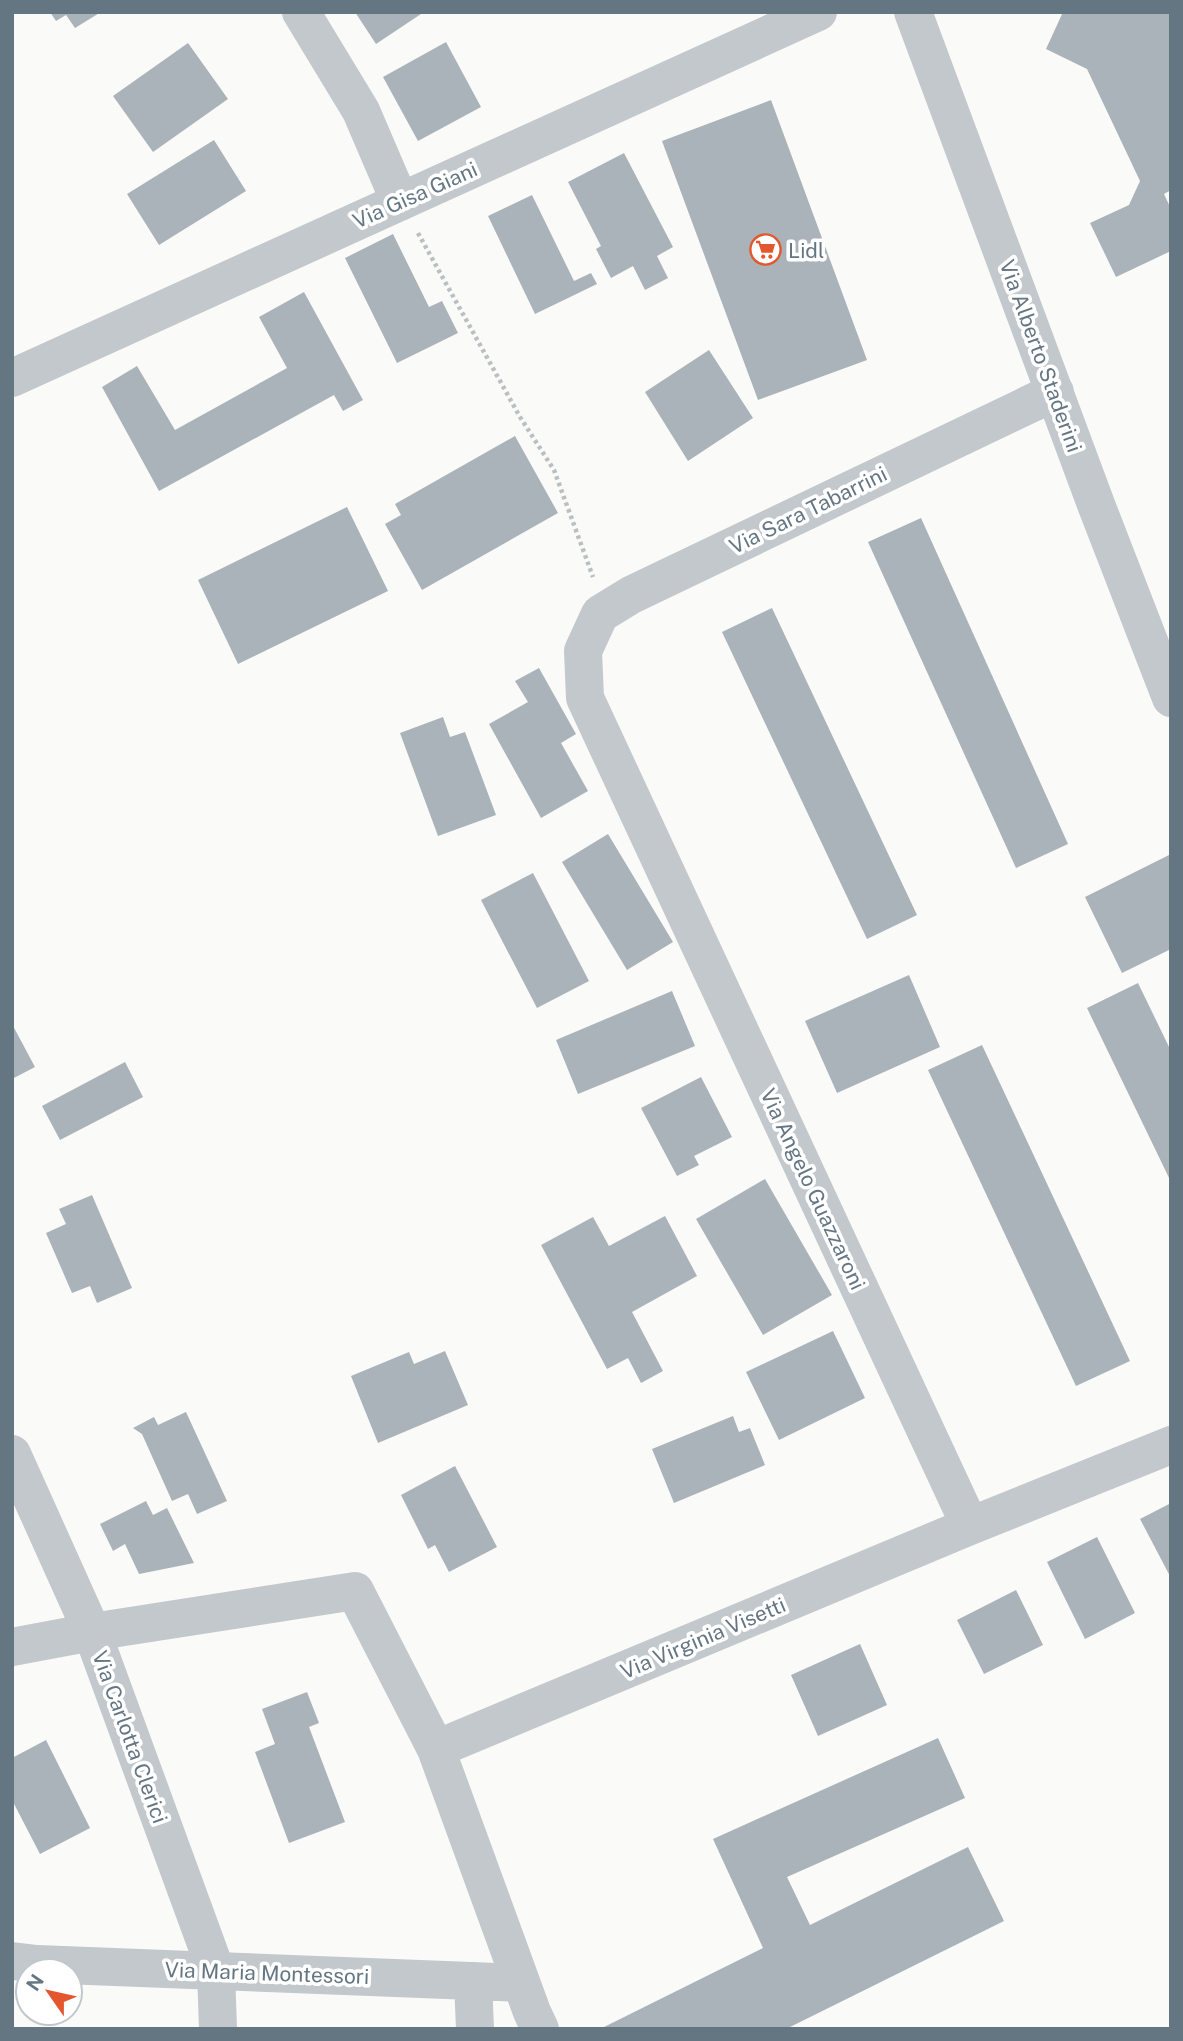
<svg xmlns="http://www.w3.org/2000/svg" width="1183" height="2041" viewBox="0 0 1183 2041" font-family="'Public Sans',sans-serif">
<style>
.building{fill:#aab3b9}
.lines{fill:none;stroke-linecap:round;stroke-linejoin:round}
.path{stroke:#bbbfc2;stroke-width:4.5;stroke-dasharray:3.5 3.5;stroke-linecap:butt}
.minor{stroke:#c3c8cc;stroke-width:38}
.labels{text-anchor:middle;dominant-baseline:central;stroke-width:7;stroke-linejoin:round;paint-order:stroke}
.street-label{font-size:21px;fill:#657683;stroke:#fff}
.poi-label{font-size:21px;fill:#657683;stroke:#fff;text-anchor:start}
</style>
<rect width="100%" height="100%" fill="#fafaf8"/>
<path class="building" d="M50,12H101L75,28L66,15L56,21Z
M355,12H424L376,44Z
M1063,12H1113L1117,14L1118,12H1171V190L1164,194L1171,209V251L1116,277L1090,223L1129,205L1140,181L1087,69L1046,49Z
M446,42L481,107L418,141L383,77Z
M188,43L228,99L153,152L113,96Z
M771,100L867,360L758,400L662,141Z
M214,140L246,191L159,245L127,194Z
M624,153L673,247L657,256L668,278L645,290L633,266L611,278L596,249L601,246L568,182Z
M532,195L574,281L591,273L597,284L535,314L488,216Z
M393,234L429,307L442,301L458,333L397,363L345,258Z
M304,292L363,400L343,411L334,395L159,491L102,387L137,366L175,430L287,368L259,317Z
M709,350L753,418L688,461L645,392Z
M515,436L558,513L422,590L385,524L401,515L395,504Z
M347,507L388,591L238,664L198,580Z
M921,518L1068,844L1016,868L868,542Z
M772,608L917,915L867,939L722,632Z
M539,668L576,734L561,743L588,791L541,818L489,724L528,702L515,681Z
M443,717L450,737L465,732L496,815L438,836L400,733Z
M608,834L673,942L627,970L562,862Z
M1171,854V949L1122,973L1085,897Z
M533,873L589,981L537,1008L481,900Z
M909,975L940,1047L837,1093L805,1021Z
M1138,983L1171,1051V1182L1087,1008Z
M672,991L695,1046L578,1094L556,1040Z
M12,1024L35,1067L12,1079Z
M982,1045L1130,1361L1076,1386L928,1070Z
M125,1062L143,1097L60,1140L42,1106Z
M701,1077L732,1137L694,1156L699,1165L677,1176L641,1108Z
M765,1179L832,1295L763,1335L696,1219Z
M92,1195L132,1288L97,1303L90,1286L72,1293L46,1233L66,1224L59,1209Z
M665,1216L697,1276L632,1312L663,1371L641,1383L628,1358L607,1369L541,1245L593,1217L609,1246Z
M833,1331L865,1398L779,1440L746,1372Z
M445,1351L468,1405L378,1443L351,1376L409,1352L414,1364Z
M186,1412L227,1501L197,1514L188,1494L172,1501L142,1434L133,1428L154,1417L158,1425Z
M733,1416L739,1432L750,1428L765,1465L674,1503L652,1449Z
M455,1466L497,1547L449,1572L435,1545L428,1549L401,1495Z
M146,1501L153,1515L167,1508L194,1563L139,1574L125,1544L113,1551L100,1524Z
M1171,1503V1578L1140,1519Z
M1097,1537L1135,1613L1085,1639L1047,1562Z
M1016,1590L1043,1645L984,1674L957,1620Z
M860,1644L887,1705L818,1736L791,1675Z
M307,1692L319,1723L309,1727L345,1822L289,1843L255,1752L275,1744L262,1709Z
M938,1738L965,1798L787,1877L810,1925L968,1847L1004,1921L786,2029H600L763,1948L713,1839Z
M46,1740L90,1828L40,1854L12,1800V1758Z"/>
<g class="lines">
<path class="path" d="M418,233L520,417L554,470L593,577"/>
<path class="minor" d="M301,12L361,111L400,202
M913,12L1097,507L1171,698
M12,378L818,12
M12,1454L92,1632L216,1971L218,2029
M970,1526L585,698L583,651L600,614L631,595L1055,392
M12,1647L92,1632L355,1591L436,1749L970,1526L1171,1445
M436,1749L532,2012L540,2029
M12,1961L37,1964L521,1983
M473,1981L475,2029"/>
</g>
<defs>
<symbol id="supermarket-ring" viewBox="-11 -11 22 22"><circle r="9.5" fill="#fff" stroke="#e4572e" stroke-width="1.5"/><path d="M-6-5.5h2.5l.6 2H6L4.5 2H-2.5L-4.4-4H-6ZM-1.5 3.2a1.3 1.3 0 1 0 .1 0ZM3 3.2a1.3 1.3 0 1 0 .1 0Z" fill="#e4572e"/></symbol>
</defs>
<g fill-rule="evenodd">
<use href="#supermarket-ring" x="748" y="232" width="35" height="35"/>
</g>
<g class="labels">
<g class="street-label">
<text transform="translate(415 195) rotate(-24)">Via Gisa Giani</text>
<text transform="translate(1041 356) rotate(70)">Via Alberto Staderini</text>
<text transform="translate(808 510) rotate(-26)">Via Sara Tabarrini</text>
<text transform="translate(813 1189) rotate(65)">Via Angelo Guazzaroni</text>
<text transform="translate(703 1638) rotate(-23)">Via Virginia Visetti</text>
<text transform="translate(130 1737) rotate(70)">Via Carlotta Clerici</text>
<text transform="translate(267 1973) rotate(2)">Via Maria Montessori</text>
</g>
<g class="poi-label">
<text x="788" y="250">Lidl</text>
</g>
</g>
<rect width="1183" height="2041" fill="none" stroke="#657683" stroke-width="28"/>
<g transform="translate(49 1992) rotate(304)"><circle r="33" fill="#ffffff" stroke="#c1c8cd" stroke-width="2"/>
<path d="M0-5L12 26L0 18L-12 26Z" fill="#e4572e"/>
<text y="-10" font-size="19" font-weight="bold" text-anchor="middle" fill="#657683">N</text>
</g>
</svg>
